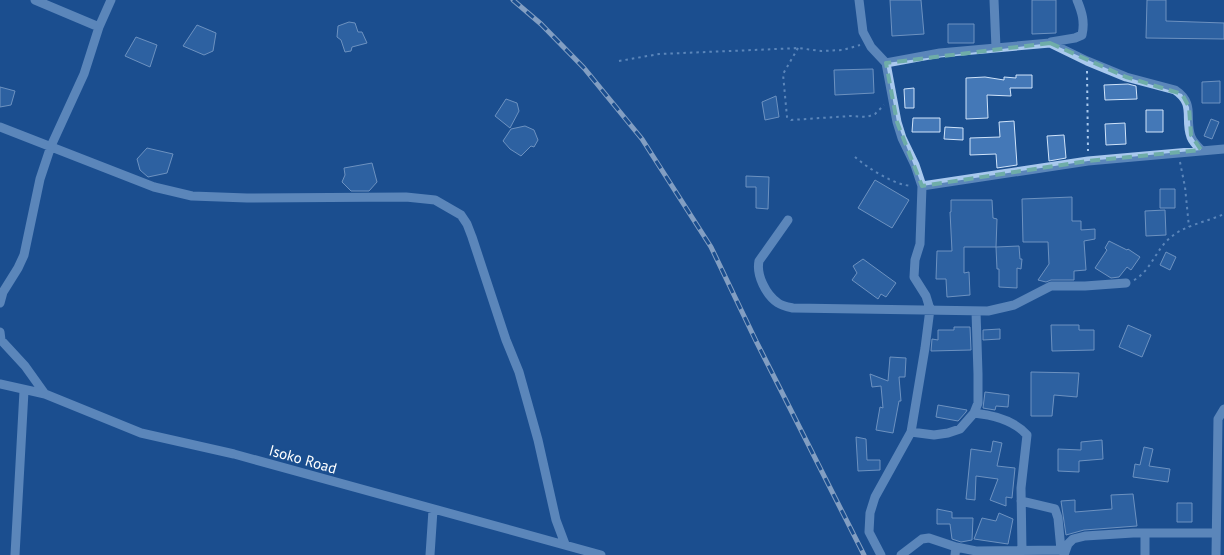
<svg xmlns="http://www.w3.org/2000/svg" width="1224" height="555" viewBox="0 0 1224 555" font-family="'PT Sans',sans-serif">
<style>
.building{fill:#4478b7;stroke:#cfe3fa}
.lines{fill:none;stroke-linecap:round;stroke-linejoin:round}
.path{stroke:#a9c9ee;stroke-width:2;stroke-dasharray:2.5 4;stroke-linecap:butt}
.minor{stroke:#a9c9ee;stroke-width:9}
.rail-casing{stroke:#fff;stroke-width:5}
.rail{stroke:#1b4f8f;stroke-width:3;stroke-dasharray:9;stroke-linecap:butt}
.marked{fill:none;stroke:#6fada8;stroke-width:4;stroke-dasharray:10 6;stroke-linejoin:round}
.labels{text-anchor:middle;dominant-baseline:central;stroke-width:4;stroke-linejoin:round;paint-order:stroke}
.street-label{font-size:15px;fill:#fff;stroke:#1b4f8f}
</style>
<rect width="100%" height="100%" fill="#1b4f8f"/>
<path class="building" d="M890,0H921L924,34L892,36Z
M1032,0H1056V33L1032,34Z
M1147,0H1166V21L1224,23V39L1146,38Z
M349,22L355,23L358,32H362L367,43L352,47L351,51L345,52L341,40L337,37L338,26Z
M948,24H974V43H948Z
M197,25L216,33L213,51L204,55L183,46Z
M136,37L157,45L150,67L125,56Z
M873,69L874,93L835,95L834,70Z
M1016,75H1032V88H1010L1011,96L987,95L988,118L966,119V78L985,77L1004,80V77L1016,78Z
M1220,81V103H1202V82Z
M1128,84L1136,86L1137,99L1105,100L1104,85Z
M0,87L15,91L11,105L0,107Z
M914,88V108H905L904,89Z
M776,96L779,117L765,120L762,102Z
M506,99L517,103L519,111L510,128L495,116Z
M1146,110H1163V132H1146Z
M913,118H940V132H912Z
M1211,119L1219,122L1212,139L1204,136Z
M1014,121L1017,165L997,168L996,154L970,155V138L1000,137L999,122Z
M1125,123L1126,144L1106,145L1105,124Z
M525,126L534,130L538,140L534,147L531,146L521,156L510,149L503,141L511,129Z
M945,127L963,128V140L944,139Z
M1064,135L1066,158L1049,161L1047,136Z
M147,148L173,154L167,173L148,177L140,170L137,159Z
M372,163L377,182L369,191H351L342,182L345,175L344,168Z
M746,176L769,177L768,209L756,208V187H746Z
M875,180L909,200L892,228L858,208Z
M1160,189H1175V208H1160Z
M1072,197V221H1081V230L1095,229V239L1084,241L1086,270L1074,271V280H1051L1046,282L1038,280L1049,264L1048,242H1023L1022,199Z
M951,200H992L993,218L997,219L996,247H964V273L969,272L970,295L947,297L946,279H936L937,251H952L950,212H951Z
M1165,210L1166,235L1146,236L1145,211Z
M1109,241L1127,250L1128,249L1140,257L1131,270L1127,267L1119,277L1111,278L1095,268L1107,250L1105,248Z
M1019,246L1020,259H1022L1021,269L1017,268V288L999,287V269H997L996,247Z
M1166,252L1176,257L1170,270L1160,265Z
M863,259L896,283L886,297L881,294L878,299L852,280L857,273L853,266Z
M1051,325H1079V330H1094V350L1052,351Z
M1128,325L1151,335L1142,357L1119,347Z
M954,327H970L971,350L931,351L932,339L938,340V330H954Z
M1000,329V339L983,340V330Z
M890,357L906,358L905,377H899L901,401H899L893,433L876,430L880,407L883,408L881,386L872,387L870,374L888,381Z
M1031,372L1079,373L1077,397L1054,395L1052,416H1031Z
M985,392L1009,395L1008,407L996,406L995,410L983,408Z
M938,405L967,410L966,412L958,421L936,417Z
M856,437L866,439L867,460H880V470L858,471Z
M1102,440L1103,459L1079,461V472L1058,471V449L1081,450V442Z
M993,441L1002,443L997,466L1015,468L1012,498L1006,497V506L990,500L998,479L976,476L975,500L966,499L971,449L991,452Z
M1144,447L1153,449L1149,466L1170,469L1168,482L1133,477L1135,464L1140,465Z
M1133,494L1137,526L1084,530L1066,535L1061,501L1075,500V512L1112,509L1111,495Z
M1177,503H1192V522H1177Z
M937,509L952,512V518H973L972,540L961,542L952,539L950,524H937Z
M999,513L1013,519L1008,544L974,539L982,518L996,521Z"/>
<g class="lines">
<path class="path" d="M798,48L783,74L787,117L791,120L851,116L867,117L875,114L884,105
M619,61L659,54L777,49L798,48L821,51L843,50L860,45
M1087,71L1088,151
M855,157C869,169 894,185 912,186
M1180,162L1185,187L1189,227
M1134,280C1151,271 1156,249 1170,238C1184,225 1207,222 1224,214"/>
<path class="minor" d="M35,0L99,27
M859,0L863,32L871,47L886,63L897,122L902,138L915,165L922,186L920,244L915,260L914,277L926,296L930,309L925,348L911,432L875,497L870,513L869,532L881,555
M994,0L996,48
M1051,42L1075,38L1082,35C1085,22 1082,12 1077,0
M886,63L940,53L1050,43L1087,61L1126,77L1175,90C1196,104 1184,118 1191,137C1193,142 1197,146 1201,150
M0,127L154,187L192,196L247,198L406,197L435,200L461,215L467,224L472,237L506,340L519,372L538,440L556,520L565,544
M922,186L1088,161L1224,149
M788,220L759,261C756,275 766,295 778,303C782,306 788,307 793,308L988,311L1014,305L1051,286H1085L1126,283
M0,303L3,292L18,268L24,255L40,179L51,146L84,74L99,27L111,0
M0,332L1,340L25,366L45,394
M0,384L45,394L141,433L234,454L601,555
M974,413C993,415 1014,420 1027,435L1021,488L1022,551
M911,432L934,435L948,433L960,429L974,413L978,403V374L976,311
M1021,501L1055,509L1058,518L1061,550
M956,547L976,551L1065,550
M15,555L24,391
M430,555L433,510
M901,555L922,539L929,538L956,547L955,555
M1064,555L1068,544L1073,539L1085,536L1133,533H1216
M1145,555V534
M1216,555L1218,419L1224,409"/>
<defs>
<path id="rail" d="M513,0L541,24L584,68L642,139L711,247L756,341L864,555"/>
</defs>
<use href="#rail" class="rail-casing"/>
<use href="#rail" class="rail"/>
</g>
<path d="M0 0H1224V555H0ZM1050,43L1126,77L1182,94L1189,107L1191,135L1201,150L1088,161L922,186L897,122L886,63Z" fill="#1b4f8f" fill-opacity=".55" fill-rule="evenodd"/>
<path class="marked" d="M1050,43L1126,77L1182,94L1189,107L1191,135L1201,150L1088,161L922,186L897,122L886,63Z"/>
<g class="labels">
<g class="street-label">
<text transform="translate(303 459) rotate(16)">Isoko Road</text>
</g>
</g>
</svg>
